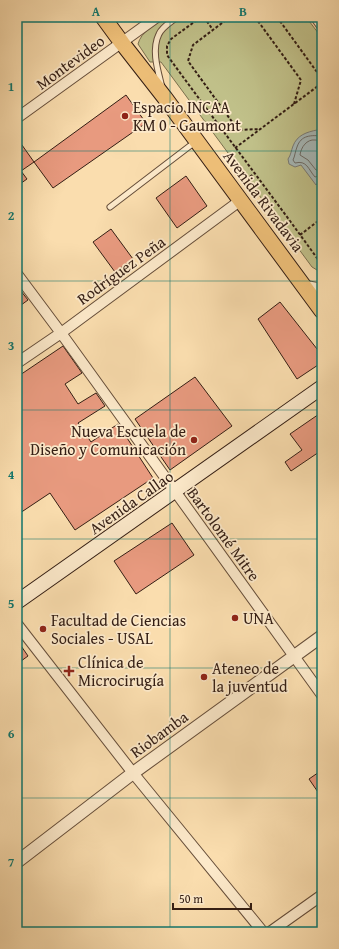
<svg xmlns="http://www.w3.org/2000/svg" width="339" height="949" viewBox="0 0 339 949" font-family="'Gentium Book Plus',serif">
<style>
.green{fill:#c0c089;stroke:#7a6f4e}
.water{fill:#a5b8b8;stroke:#787a76}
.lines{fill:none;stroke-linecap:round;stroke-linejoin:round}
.shore{stroke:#6c6b66;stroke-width:1}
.building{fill:#e89a7f;stroke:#341e14}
.service-casing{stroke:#664e3a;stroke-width:7}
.minor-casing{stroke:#664e3a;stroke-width:12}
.tertiary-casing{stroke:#664e3a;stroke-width:14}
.secondary-casing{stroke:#341e14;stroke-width:16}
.primary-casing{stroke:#341e14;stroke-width:17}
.path{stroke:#341e14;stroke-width:2;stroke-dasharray:3 2;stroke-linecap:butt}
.service{stroke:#fce9ca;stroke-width:5}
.minor{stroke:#fce9ca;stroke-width:10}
.tertiary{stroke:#fce9ca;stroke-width:12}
.secondary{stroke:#fce9ca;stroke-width:14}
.primary{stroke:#edbe77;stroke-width:15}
.grid{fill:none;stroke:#0f766e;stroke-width:1;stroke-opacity:0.55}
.poi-dot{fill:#8f2418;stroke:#fce9ca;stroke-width:1.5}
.labels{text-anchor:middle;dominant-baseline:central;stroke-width:3.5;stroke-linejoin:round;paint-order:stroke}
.street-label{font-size:16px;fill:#341e14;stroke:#fce9ca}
.poi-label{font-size:16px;fill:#341e14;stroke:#fce9ca;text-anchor:start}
.neatline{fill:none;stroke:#0f766e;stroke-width:1.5}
.grid-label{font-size:13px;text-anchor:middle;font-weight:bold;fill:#0f766e}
</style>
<rect width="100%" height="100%" fill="#faddae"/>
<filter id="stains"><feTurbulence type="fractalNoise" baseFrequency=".005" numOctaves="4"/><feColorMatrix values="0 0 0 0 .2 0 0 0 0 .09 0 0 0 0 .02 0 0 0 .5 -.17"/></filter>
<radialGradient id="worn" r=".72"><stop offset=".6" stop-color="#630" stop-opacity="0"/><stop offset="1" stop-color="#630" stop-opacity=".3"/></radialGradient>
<path class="green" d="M164,17H306L322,38V273L312,267L161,62H150L138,44C141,32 155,24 164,17Z"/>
<path class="water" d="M317,130L322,133V177L316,185L301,165L295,167L289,164L288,159C291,155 291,151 293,146C297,135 307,132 317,130Z"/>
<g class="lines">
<path class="shore" d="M322,136C311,135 301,135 297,147C295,152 295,156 293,160L295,163C307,160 308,169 315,177L322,175
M322,141C320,141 318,140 315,140C307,139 301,147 300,155L308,160L316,170H322"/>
</g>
<path class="building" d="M126,95L146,123L53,188L34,162Z
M17,138L34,162L21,171L27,179L17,186Z
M186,176L207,206L177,228L156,198Z
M111,229L133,259L115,272L93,242Z
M17,286L28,300L17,308Z
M280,302L321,354L322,359L318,365L297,379L258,319Z
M63,346L82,373L65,384L78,404L96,393L105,406L78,423L91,442L118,424L153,478L75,530L50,493L17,515V377Z
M195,377L232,426L170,470L135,419Z
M322,412V450L291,471L285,462L302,450L290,434Z
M172,523L194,555L136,594L114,561Z
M17,640L28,656L17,664Z
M322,770V798L309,779Z"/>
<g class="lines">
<defs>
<path id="service" d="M162,87C158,71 151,50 159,34C162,27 171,22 177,17
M110,207L195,142"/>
<path id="minor" d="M17,118L157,17
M17,274L61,333L322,695
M17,363L61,333L241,200
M17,624L133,773L263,932
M270,932L322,895"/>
<path id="tertiary" d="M317,17L322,24
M306,287L322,290
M17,862L133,773L322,636"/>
<path id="secondary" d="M17,602L322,387"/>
<path id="primary" d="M103,17L122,43L165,98L322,311"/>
</defs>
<use href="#service" class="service-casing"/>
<use href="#minor" class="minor-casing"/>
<use href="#tertiary" class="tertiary-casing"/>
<use href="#secondary" class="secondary-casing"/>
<use href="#primary" class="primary-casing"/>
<path class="path" d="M201,17L171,39L167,46V55C218,125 271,194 322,265
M204,17L213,30
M230,17L193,45L188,61L238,130L261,129
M255,17L301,80L294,104
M277,17L322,79
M235,148L322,83
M242,183L255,173
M300,235L322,218"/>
<use href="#service" class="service"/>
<use href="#minor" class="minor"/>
<use href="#tertiary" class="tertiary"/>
<use href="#secondary" class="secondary"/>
<use href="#primary" class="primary"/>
</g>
<path class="grid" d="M170,17V932M17,151H322M17,281H322M17,410H322M17,539H322M17,668H322M17,798H322"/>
<g class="poi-dot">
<circle cx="125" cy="116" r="4"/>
<circle cx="194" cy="440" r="4"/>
<circle cx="235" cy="618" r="4"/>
<circle cx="43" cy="629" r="4"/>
<path d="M67 665h4v4h4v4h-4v4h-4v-4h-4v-4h4z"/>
<circle cx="204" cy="677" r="4"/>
</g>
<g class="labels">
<g class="street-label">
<text transform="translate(70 62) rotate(-36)">Montevideo</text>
<text transform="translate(264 201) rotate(53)">Avenida Rivadavia</text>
<text transform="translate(121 270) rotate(-36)">Rodríguez Peña</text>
<text transform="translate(131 502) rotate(-35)">Avenida Callao</text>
<text transform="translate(224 534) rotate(54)">Bartolomé Mitre</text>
<text transform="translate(159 734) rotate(-36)">Riobamba</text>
</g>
<g class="poi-label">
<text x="133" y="107">Espacio INCAA<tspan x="133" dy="18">KM 0 - Gaumont</tspan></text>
<text x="186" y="431" text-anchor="end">Nueva Escuela de<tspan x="186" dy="18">Diseño y Comunicación</tspan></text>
<text x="243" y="618">UNA</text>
<text x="51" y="620">Facultad de Ciencias<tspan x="51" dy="18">Sociales - USAL</tspan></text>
<text x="78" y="662">Clínica de<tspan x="78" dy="18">Microcirugía</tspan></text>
<text x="212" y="668">Ateneo de<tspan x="212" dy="18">la juventud</tspan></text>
</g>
</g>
<rect width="339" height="949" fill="none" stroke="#faddae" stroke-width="44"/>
<path d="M173 903v6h78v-6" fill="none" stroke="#341e14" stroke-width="2"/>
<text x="179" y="903" font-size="12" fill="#341e14" stroke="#fce9ca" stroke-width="3" paint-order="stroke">50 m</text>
<rect x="22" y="22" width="295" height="905" class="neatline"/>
<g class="grid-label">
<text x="96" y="16">A</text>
<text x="243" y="16">B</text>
<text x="11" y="91">1</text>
<text x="11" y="220">2</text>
<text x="11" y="350">3</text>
<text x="11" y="479">4</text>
<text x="11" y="608">5</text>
<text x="11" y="738">6</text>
<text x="11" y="867">7</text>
</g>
<rect width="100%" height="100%" filter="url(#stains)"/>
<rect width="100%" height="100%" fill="url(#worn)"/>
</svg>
